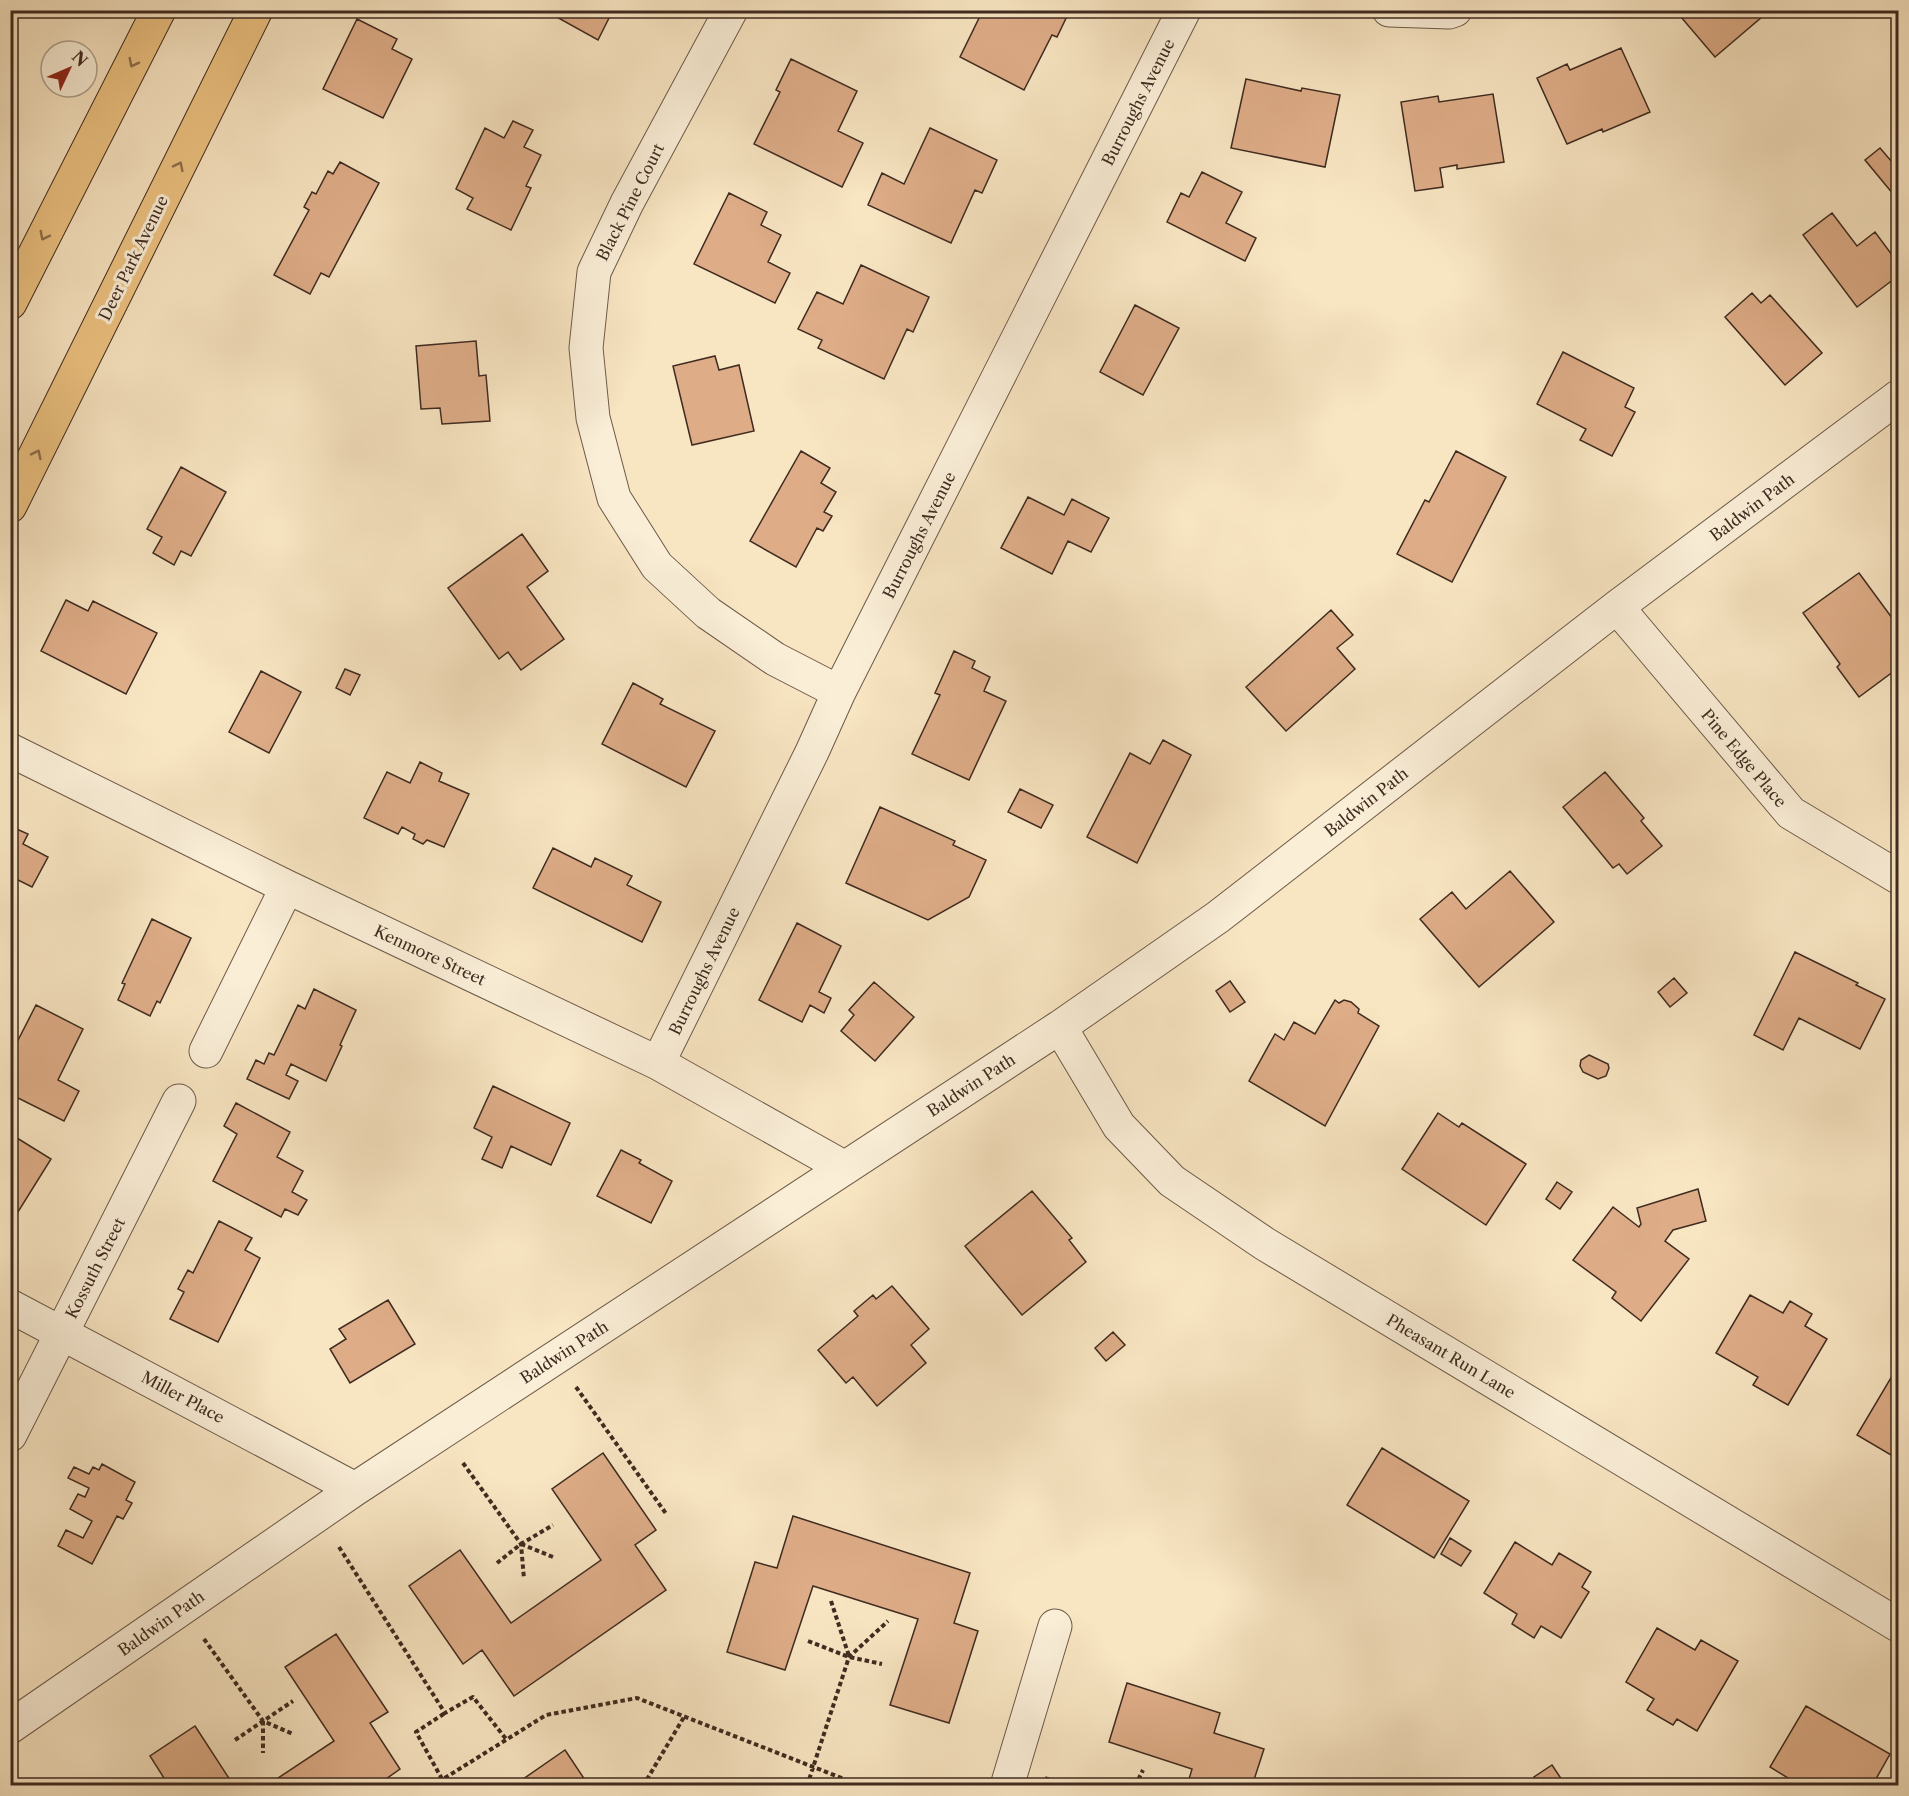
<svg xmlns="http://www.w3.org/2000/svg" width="1909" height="1796" viewBox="0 0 1909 1796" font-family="'Libre Caslon Text',serif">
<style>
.building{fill:#dead88;stroke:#3f2b20;stroke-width:1.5}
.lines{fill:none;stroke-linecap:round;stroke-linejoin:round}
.minor-casing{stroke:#6d5a48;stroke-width:35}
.primary-casing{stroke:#3f2b20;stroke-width:35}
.path{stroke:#3f2b20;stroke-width:4;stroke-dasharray:4.5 3;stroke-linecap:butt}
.minor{stroke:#faeed7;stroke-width:33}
.primary{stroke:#ecc281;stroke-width:33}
.oneway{stroke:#8d6f4c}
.labels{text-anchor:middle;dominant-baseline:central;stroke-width:6;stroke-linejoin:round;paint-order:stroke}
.street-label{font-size:16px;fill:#3f2b20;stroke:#faeed7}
</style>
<rect width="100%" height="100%" fill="#f8e5c2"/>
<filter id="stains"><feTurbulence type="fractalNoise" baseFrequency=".00333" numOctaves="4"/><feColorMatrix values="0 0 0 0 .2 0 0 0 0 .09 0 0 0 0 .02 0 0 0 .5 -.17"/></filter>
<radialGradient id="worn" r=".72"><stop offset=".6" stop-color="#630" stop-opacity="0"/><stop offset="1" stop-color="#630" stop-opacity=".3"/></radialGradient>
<path class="building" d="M544,10H613L598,40Z
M983,10H1070L1057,37L1052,35L1024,90L960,57Z
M1675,10H1759L1763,16L1715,57Z
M357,19L397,39L392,49L412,59L383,118L323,89Z
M1621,48L1650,112L1603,132L1602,129L1567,144L1537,78L1567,64L1570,70Z
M791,59L857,91L838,131L863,143L842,187L754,144L780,92L776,90Z
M1246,79L1301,91L1302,88L1340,95L1325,167L1231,148Z
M1493,94L1504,162L1457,169V165L1440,168L1443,187L1415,191L1401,102L1438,96L1439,102Z
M513,121L533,130L524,147L541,155L526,186L531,188L511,230L467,209L473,198L456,189L485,128L504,138Z
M930,128L997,160L982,193L975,190L951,243L868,205L882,173L904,184Z
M1880,148L1892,162L1898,157V200L1865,160Z
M340,162L379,183L329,277L321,273L310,294L274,275L309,210L304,207L312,192L316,194L328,171L333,174Z
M1202,172L1242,192L1226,223L1256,238L1245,261L1167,222L1181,193L1189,197Z
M729,193L767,212L761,225L781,235L768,262L790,273L775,303L694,264Z
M1832,213L1857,246L1875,232L1898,263V276L1857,307L1803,235Z
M861,265L929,297L913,332L907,329L884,379L818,348L822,340L798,329L817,292L843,304Z
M1752,293L1761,303L1770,295L1822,353L1785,385L1725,317Z
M1135,305L1179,328L1143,395L1100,372Z
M476,341L479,376L486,375L490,421L442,424L440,408L421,409L416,346Z
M1563,352L1634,388L1625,407L1635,412L1612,456L1580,440L1586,429L1537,404Z
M715,356L719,370L739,365L754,431L692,445L673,366Z
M801,451L830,468L821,483L836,492L824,512L832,516L823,531L817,528L796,567L750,541Z
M1456,451L1506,477L1452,582L1397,554L1425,500L1429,502Z
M181,467L226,492L191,556L181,551L174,565L153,553L162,537L147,529Z
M1028,497L1064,515L1072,499L1109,518L1091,552L1068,541L1052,574L1001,548Z
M522,534L548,571L527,587L564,639L521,670L508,652L499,659L448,588Z
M1859,573L1898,626V668L1859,697L1837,667L1840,664L1803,613Z
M66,600L88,611L93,601L157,633L126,694L41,651Z
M1331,610L1353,635L1337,648L1355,669L1286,731L1246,687Z
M954,651L975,661L972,668L990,677L984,691L1006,701L969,780L912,754L940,695L935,693Z
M345,669L360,675L350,695L336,688Z
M261,671L301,692L269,753L229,732Z
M633,683L663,699L660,704L715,731L686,787L602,744Z
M1163,740L1191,755L1137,863L1087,837L1130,753L1150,764Z
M420,762L442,773L439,781L469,794L444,847L427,840L423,844L413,839L415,834L402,827L398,834L364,818L387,772L410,783Z
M1605,772L1644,818L1641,821L1662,846L1627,874L1619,864L1613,868L1563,807Z
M1020,789L1053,805L1041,828L1008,812Z
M880,807L955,841L953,845L986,860L969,897L928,920L846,883Z
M10,826L28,834L23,844L48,857L32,887L10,876Z
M553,848L591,867L595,858L632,876L627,885L661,902L642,942L533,888Z
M1510,871L1554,922L1479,987L1420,919L1452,892L1466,909Z
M152,919L191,938L160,1003L157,1001L150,1016L118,1000L125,984L122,983Z
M797,923L841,946L819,992L831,998L824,1013L810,1005L802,1022L759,1000Z
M1795,952L1858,983L1856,985L1885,999L1860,1049L1799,1018L1783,1050L1754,1035Z
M1674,978L1687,993L1670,1007L1658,992Z
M1230,981L1245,1002L1230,1012L1216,991Z
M874,982L914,1017L875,1061L841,1031L854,1015L849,1010Z
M314,989L356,1010L340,1045L342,1046L326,1081L291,1064L286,1075L298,1081L289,1099L247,1079L256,1060L264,1064L269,1053L274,1055L298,1005L305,1009Z
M1335,1000L1339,1003L1344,1000L1351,1002L1359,1009L1358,1013L1379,1026L1325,1126L1249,1081L1275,1034L1284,1040L1294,1022L1315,1034Z
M36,1005L83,1029L58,1080L79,1091L64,1121L10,1094V1056Z
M1589,1055L1608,1064L1609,1068L1606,1076L1598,1079L1583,1072L1580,1066L1581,1060Z
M493,1086L570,1123L551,1165L511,1146L502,1168L482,1159L492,1137L474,1128Z
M236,1103L290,1132L277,1157L303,1171L292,1192L307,1200L298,1215L285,1209L281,1217L213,1181L237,1134L224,1126Z
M1438,1113L1459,1127L1462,1123L1526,1164L1486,1225L1402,1169Z
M17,1138L51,1159L13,1220L10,1218V1148Z
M621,1150L641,1160L639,1163L672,1181L651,1223L597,1196Z
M1557,1182L1572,1192L1560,1209L1546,1199Z
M1698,1189L1706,1221L1673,1230L1665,1241L1689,1259L1641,1321L1612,1298L1616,1292L1573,1260L1613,1207L1639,1227L1641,1224L1637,1208Z
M1032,1191L1072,1238L1069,1240L1086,1262L1022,1315L965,1246Z
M219,1221L252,1238L245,1250L260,1258L218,1342L170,1319L184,1292L178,1289L188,1270L193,1273Z
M892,1286L929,1329L911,1345L926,1363L877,1406L853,1377L846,1383L818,1350L858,1316L854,1311L873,1295L876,1299Z
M1750,1295L1783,1313L1790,1301L1812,1314L1805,1326L1827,1339L1788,1405L1753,1385L1758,1377L1716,1353Z
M388,1300L415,1344L350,1383L330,1349L346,1339L339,1329Z
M1113,1332L1125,1345L1106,1361L1095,1348Z
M1898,1371V1473L1892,1469L1898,1459L1857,1435L1892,1376L1895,1378Z
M1382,1448L1469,1501L1434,1558L1347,1505Z
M603,1453L656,1530L635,1545L666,1590L514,1696L482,1650L463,1664L409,1586L460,1550L511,1623L601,1560L552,1489Z
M102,1464L135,1482L126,1500L132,1503L123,1519L117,1516L92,1564L58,1546L66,1530L83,1538L92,1521L70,1509L78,1494L85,1497L89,1488L68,1478L74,1467L89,1474L93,1467L99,1470Z
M793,1516L970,1573L954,1623L978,1631L949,1723L890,1705L918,1619L813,1586L785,1670L727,1652L755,1562L777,1568Z
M1450,1538L1471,1551L1461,1566L1441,1554Z
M1515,1542L1552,1565L1559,1553L1591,1572L1582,1587L1589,1592L1561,1638L1541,1626L1534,1638L1512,1624L1517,1614L1484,1593Z
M1657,1628L1695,1650L1701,1640L1738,1661L1697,1731L1677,1719L1673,1725L1647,1710L1654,1699L1626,1682Z
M336,1634L388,1712L370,1723L400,1769L376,1786H266L334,1741L285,1667Z
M1127,1683L1220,1713L1214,1733L1264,1749L1252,1786H1187L1192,1769L1109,1742Z
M1806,1706L1890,1754L1872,1786H1801L1770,1767Z
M195,1726L234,1786H169L150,1756Z
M565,1750L589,1786H513Z
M1552,1765L1566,1786H1540L1534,1777Z"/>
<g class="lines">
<defs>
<path id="minor" d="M731,10L627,203L594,272L586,348L593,418L614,498L657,566L708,613L775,659L839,692
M1389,10L1449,12L1455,10
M1617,607L1791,813L1898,877
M10,750L287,887L658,1063L845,1168
M1060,1027L1119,1126L1172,1181L1265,1244L1898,1625
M206,1051L287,887
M658,1063L812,752L839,692L1184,10
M10,1306L355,1489
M10,1435L179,1101
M10,1727L355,1489L1060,1027L1218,917L1617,607L1898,397
M1007,1786L1055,1626"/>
<path id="primary" d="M10,303L159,10
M10,506L256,10"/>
</defs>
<use href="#minor" class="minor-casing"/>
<use href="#primary" class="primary-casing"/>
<path class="path" d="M576,1387L667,1515
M463,1463L521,1544L524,1579
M521,1544L553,1557
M339,1547L445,1713L473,1697L506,1739
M497,1563L521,1544L553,1525
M831,1601L849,1656
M204,1639L263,1721L293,1734
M808,1641L849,1657L882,1664
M263,1721V1753
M235,1740L293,1701
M1045,1778L1065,1786
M442,1779L416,1732L445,1713
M432,1786L546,1715L637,1698L862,1786
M643,1786L684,1717
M807,1786L849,1657L888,1621
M1135,1786L1143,1770"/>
<use href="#minor" class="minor"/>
<use href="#primary" class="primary"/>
</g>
<defs><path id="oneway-chevron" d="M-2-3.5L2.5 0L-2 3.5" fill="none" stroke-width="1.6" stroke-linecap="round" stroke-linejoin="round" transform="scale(1.5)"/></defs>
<g class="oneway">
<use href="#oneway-chevron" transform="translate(133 63) rotate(117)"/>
<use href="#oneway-chevron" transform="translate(179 166) rotate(-64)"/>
<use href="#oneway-chevron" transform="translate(44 236) rotate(117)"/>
<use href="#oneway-chevron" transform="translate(37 454) rotate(-64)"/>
</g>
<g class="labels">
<g class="street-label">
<text transform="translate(1138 102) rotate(-63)">Burroughs Avenue</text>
<text transform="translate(630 202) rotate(-63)">Black Pine Court</text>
<text transform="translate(133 258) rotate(-64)">Deer Park Avenue</text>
<text transform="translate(1752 507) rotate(-37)">Baldwin Path</text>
<text transform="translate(919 535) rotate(-63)">Burroughs Avenue</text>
<text transform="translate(1744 758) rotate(50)">Pine Edge Place</text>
<text transform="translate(1366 802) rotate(-38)">Baldwin Path</text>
<text transform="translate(430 955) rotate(25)">Kenmore Street</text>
<text transform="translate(704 971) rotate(-64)">Burroughs Avenue</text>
<text transform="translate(971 1085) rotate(-33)">Baldwin Path</text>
<text transform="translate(95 1268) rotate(-63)">Kossuth Street</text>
<text transform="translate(564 1352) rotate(-33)">Baldwin Path</text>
<text transform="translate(1451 1356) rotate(31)">Pheasant Run Lane</text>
<text transform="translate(183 1397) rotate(28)">Miller Place</text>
<text transform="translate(161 1623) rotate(-35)">Baldwin Path</text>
</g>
</g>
<rect width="1909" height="1796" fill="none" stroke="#f8e5c2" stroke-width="36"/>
<rect x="12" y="12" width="1885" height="1772" fill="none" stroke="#3f2b20" stroke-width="3"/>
<rect x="18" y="18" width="1873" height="1760" fill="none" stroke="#3f2b20" stroke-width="1.5"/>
<g transform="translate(69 69) rotate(46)"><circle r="28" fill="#faeed7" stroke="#afa08e" stroke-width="1.5"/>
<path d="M0-4.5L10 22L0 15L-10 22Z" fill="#8f2418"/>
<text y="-9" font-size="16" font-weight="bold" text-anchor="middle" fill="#3f2b20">N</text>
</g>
<rect width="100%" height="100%" filter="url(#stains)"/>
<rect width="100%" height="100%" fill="url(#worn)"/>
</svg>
